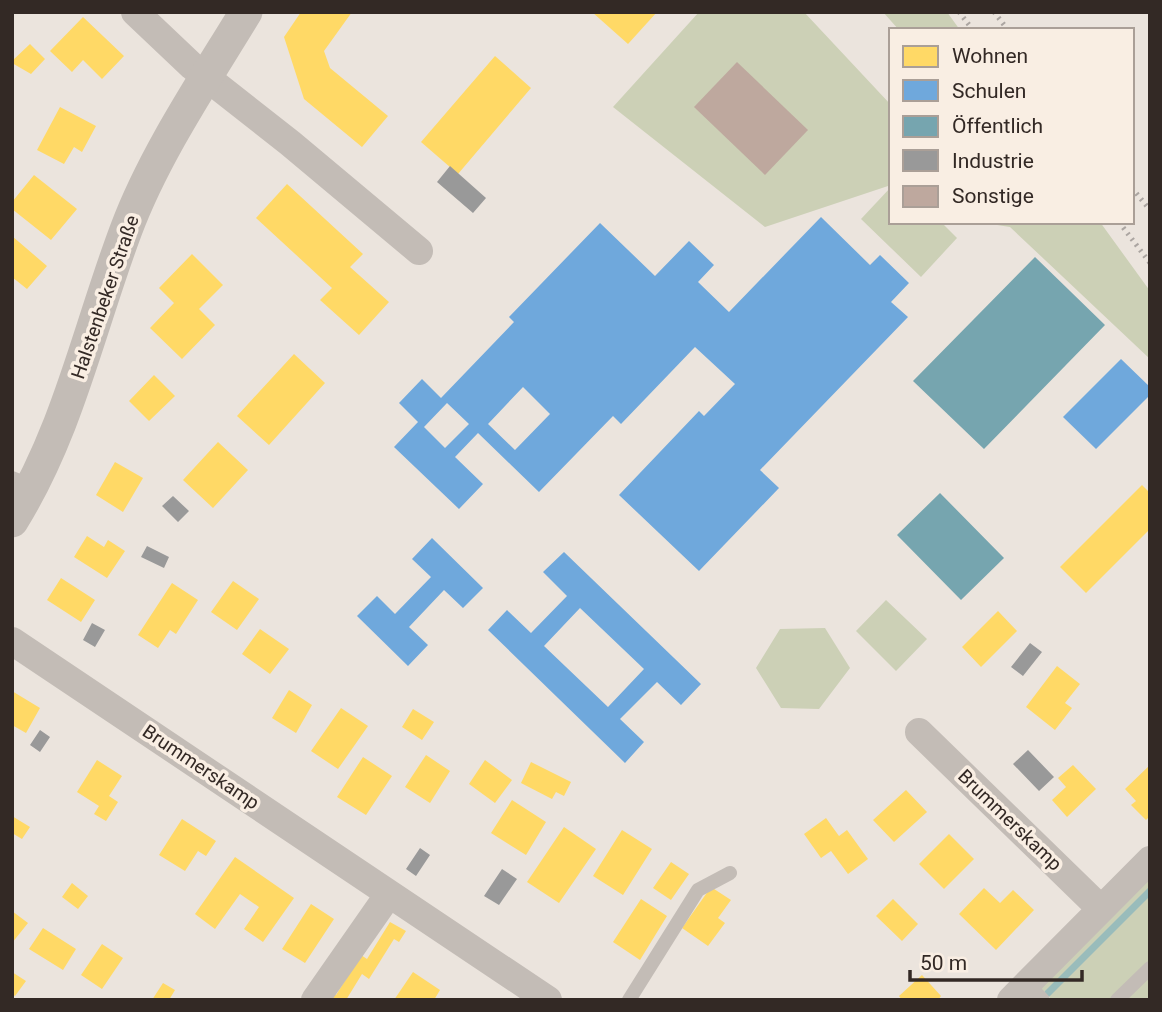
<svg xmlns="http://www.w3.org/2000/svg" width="1162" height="1012" viewBox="0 0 1162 1012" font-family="Roboto,sans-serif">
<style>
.green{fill:#ccd0b6}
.homes{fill:#ffd966}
.schools{fill:#6fa8dc;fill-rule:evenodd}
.public{fill:#76a5af}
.industry{fill:#999}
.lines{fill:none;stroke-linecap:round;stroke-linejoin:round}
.stream{stroke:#99bcbb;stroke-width:7}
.building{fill:#bea89e}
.service{stroke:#c3bcb6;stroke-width:14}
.minor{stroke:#c3bcb6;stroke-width:28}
.tertiary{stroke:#c3bcb6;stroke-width:33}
.rail{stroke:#aba5a1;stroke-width:5;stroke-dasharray:2 5;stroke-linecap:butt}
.labels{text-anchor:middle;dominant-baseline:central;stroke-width:7;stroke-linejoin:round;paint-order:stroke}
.street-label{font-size:19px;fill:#332925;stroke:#f9eee3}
</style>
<rect width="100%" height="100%" fill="#ebe4dd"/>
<path class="green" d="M699,12H804L891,105V185L765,227L613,107Z
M883,12H947L960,30H899Z
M891,187V222H941L957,238L921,277L861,219Z
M978,222H1100L1150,291V359L1010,227Z
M886,600L927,639L896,671L856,631Z
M825,628L850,668L819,709L781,708L756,668L780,629Z
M1150,873V1000H1052L1039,986Z"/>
<path class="homes" d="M301,12H352L324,51L330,68L388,116L362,147L304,99L284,37Z
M592,12H657L628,44Z
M83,17L124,56L102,79L83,60L72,72L50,51Z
M30,44L45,59L31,74L12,63V61Z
M495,56L531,88L458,174L421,142Z
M60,107L96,126L82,152L74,147L64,164L37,150Z
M34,175L77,209L51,240L12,209V202Z
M287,184L363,254L350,267L389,302L359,335L320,300L332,288L256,218Z
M12,236L47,266L27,289L12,277Z
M192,254L223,285L199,309L215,325L182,359L150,328L174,303L159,288Z
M294,354L325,383L269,445L237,416Z
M154,375L175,396L149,421L129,401Z
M218,442L248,470L213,508L183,480Z
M115,462L143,478L123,512L96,495Z
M1142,485L1150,493V529L1086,593L1060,567Z
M87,536L104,547L108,540L125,551L107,578L74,557Z
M61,578L95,600L81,622L47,600Z
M233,581L259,599L237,630L211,612Z
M172,583L198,600L176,634L170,630L158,648L138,635Z
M998,611L1017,631L981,667L962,647Z
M260,629L289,649L270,674L242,654Z
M1057,666L1080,684L1065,703L1072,708L1055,730L1026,707Z
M289,690L312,705L296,733L272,718Z
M12,691L40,708L26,733L12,725Z
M341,708L368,726L338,769L311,751Z
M413,709L434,722L422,740L402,727Z
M426,755L450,771L430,803L405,787Z
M363,757L392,776L366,815L337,797Z
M97,760L122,776L109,796L118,802L106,821L94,814L99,806L77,792Z
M485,760L512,780L495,803L469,784Z
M531,762L571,782L564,796L556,792L552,799L521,783Z
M1073,765L1096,789L1067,817L1052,800L1066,787L1058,778Z
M1150,765V816L1146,820L1131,805L1136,801L1125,789Z
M906,790L927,812L894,842L873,820Z
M512,800L546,822L526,855L491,833Z
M12,816L30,827L22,839L12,833Z
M826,818L839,836L847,830L868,859L848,874L831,851L821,858L804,834Z
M182,819L216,841L206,856L198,851L185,871L159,855Z
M564,827L596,849L559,903L527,882Z
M622,830L652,849L623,895L593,876Z
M949,834L974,859L944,889L919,864Z
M235,857L294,898L263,942L244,929L259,907L240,894L215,929L195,914Z
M671,862L689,874L671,900L653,888Z
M72,883L88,896L78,909L62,897Z
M711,887L731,900L718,918L725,923L708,946L682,928Z
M984,888L1000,903L1013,890L1034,910L996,950L959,914Z
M641,899L667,916L640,960L613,942Z
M893,899L918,924L902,941L876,916Z
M311,904L334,919L305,963L282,949Z
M12,911L28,923L12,943Z
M390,922L406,931L399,942L394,939L369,979L362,974L346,1000H327L331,993L336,995L361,955L367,959Z
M43,928L76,949L63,970L29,949Z
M102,944L123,958L102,989L81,975Z
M12,972L26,981L15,996L12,994Z
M413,972L440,990L434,1000H394Z
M922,975L941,996L938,1000H902L899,996Z
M163,983L175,990L169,1000H152Z"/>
<path class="schools" d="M821,217L870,265L880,255L909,283L891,302L908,317L760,470L779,488L699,571L619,495L699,411L704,416L735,384L695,347L621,424L613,416L539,492L478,433L455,457L483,484L459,509L394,447L418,422L399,403L422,379L441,398L514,322L509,317L600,223L655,276L689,241L714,265L698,282L729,312ZM523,387L550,414L515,450L488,424ZM447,403L469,424L445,448L424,427Z
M1121,359L1150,387V395L1096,449L1063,417Z
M432,538L483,588L463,608L444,590L409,627L428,645L408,666L357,616L377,596L395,614L431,577L412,559Z
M564,552L701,684L681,705L657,682L620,719L644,742L625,763L488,630L507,610L531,633L567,596L543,572ZM580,608L644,669L608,707L544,646Z"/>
<path class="public" d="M1035,257L1105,325L984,449L913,381Z
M940,493L1004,558L961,600L897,535Z"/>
<path class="industry" d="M450,166L486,198L473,213L437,182Z
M173,496L189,511L178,522L162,506Z
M147,546L169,557L164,568L141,557Z
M92,623L105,630L95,647L83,640Z
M1030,643L1042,652L1023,676L1011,667Z
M40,730L50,737L40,752L30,745Z
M1028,750L1054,777L1039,791L1013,764Z
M420,848L430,855L416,876L406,869Z
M502,869L517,879L499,905L484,896Z"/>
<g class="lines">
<path class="stream" d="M1048,993L1150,891"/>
</g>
<path class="building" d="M737,62L808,130L765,175L694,107Z"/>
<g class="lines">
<path class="service" d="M12,478L32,486
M1027,983L1043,1000
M629,1000L698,890L730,873
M1117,1000L1150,968"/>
<path class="minor" d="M135,12L192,66L290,143L419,251
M12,641L548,1000
M919,732L1101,909
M315,1000L389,894
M1011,1000L1150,860"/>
<path class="tertiary" d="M12,521C68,431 89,328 126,230C154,155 204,81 246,12"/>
<path class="rail" d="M959,12L973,30
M994,12L1008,30
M1132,188L1150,210
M1119,222L1150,263"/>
</g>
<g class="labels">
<g class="street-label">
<text transform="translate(105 297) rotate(-71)">Halstenbeker Straße</text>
<text transform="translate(201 767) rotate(34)">Brummerskamp</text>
<text transform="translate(1010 820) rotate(44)">Brummerskamp</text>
</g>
</g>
<rect width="1162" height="1012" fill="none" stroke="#332925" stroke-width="28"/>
<rect x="889" y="28" width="245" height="196" fill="#f9eee3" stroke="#aa9f97" stroke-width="2"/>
<rect x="903" y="46" width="35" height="21" fill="#ffd966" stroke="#aa9f97" stroke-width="2"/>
<text x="952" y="63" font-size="21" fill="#332925">Wohnen</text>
<rect x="903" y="80" width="35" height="21" fill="#6fa8dc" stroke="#aa9f97" stroke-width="2"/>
<text x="952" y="98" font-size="21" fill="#332925">Schulen</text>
<rect x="903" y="116" width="35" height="21" fill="#76a5af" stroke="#aa9f97" stroke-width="2"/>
<text x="952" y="133" font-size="21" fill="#332925">Öffentlich</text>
<rect x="903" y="150" width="35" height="21" fill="#999999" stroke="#aa9f97" stroke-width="2"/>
<text x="952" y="168" font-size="21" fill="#332925">Industrie</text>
<rect x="903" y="186" width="35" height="21" fill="#bea89e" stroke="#aa9f97" stroke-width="2"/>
<text x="952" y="203" font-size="21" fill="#332925">Sonstige</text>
<path d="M910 970v10h172v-10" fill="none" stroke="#332925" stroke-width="3.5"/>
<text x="920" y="970" font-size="21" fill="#332925" stroke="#f9eee3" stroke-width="5" paint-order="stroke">50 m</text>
</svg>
